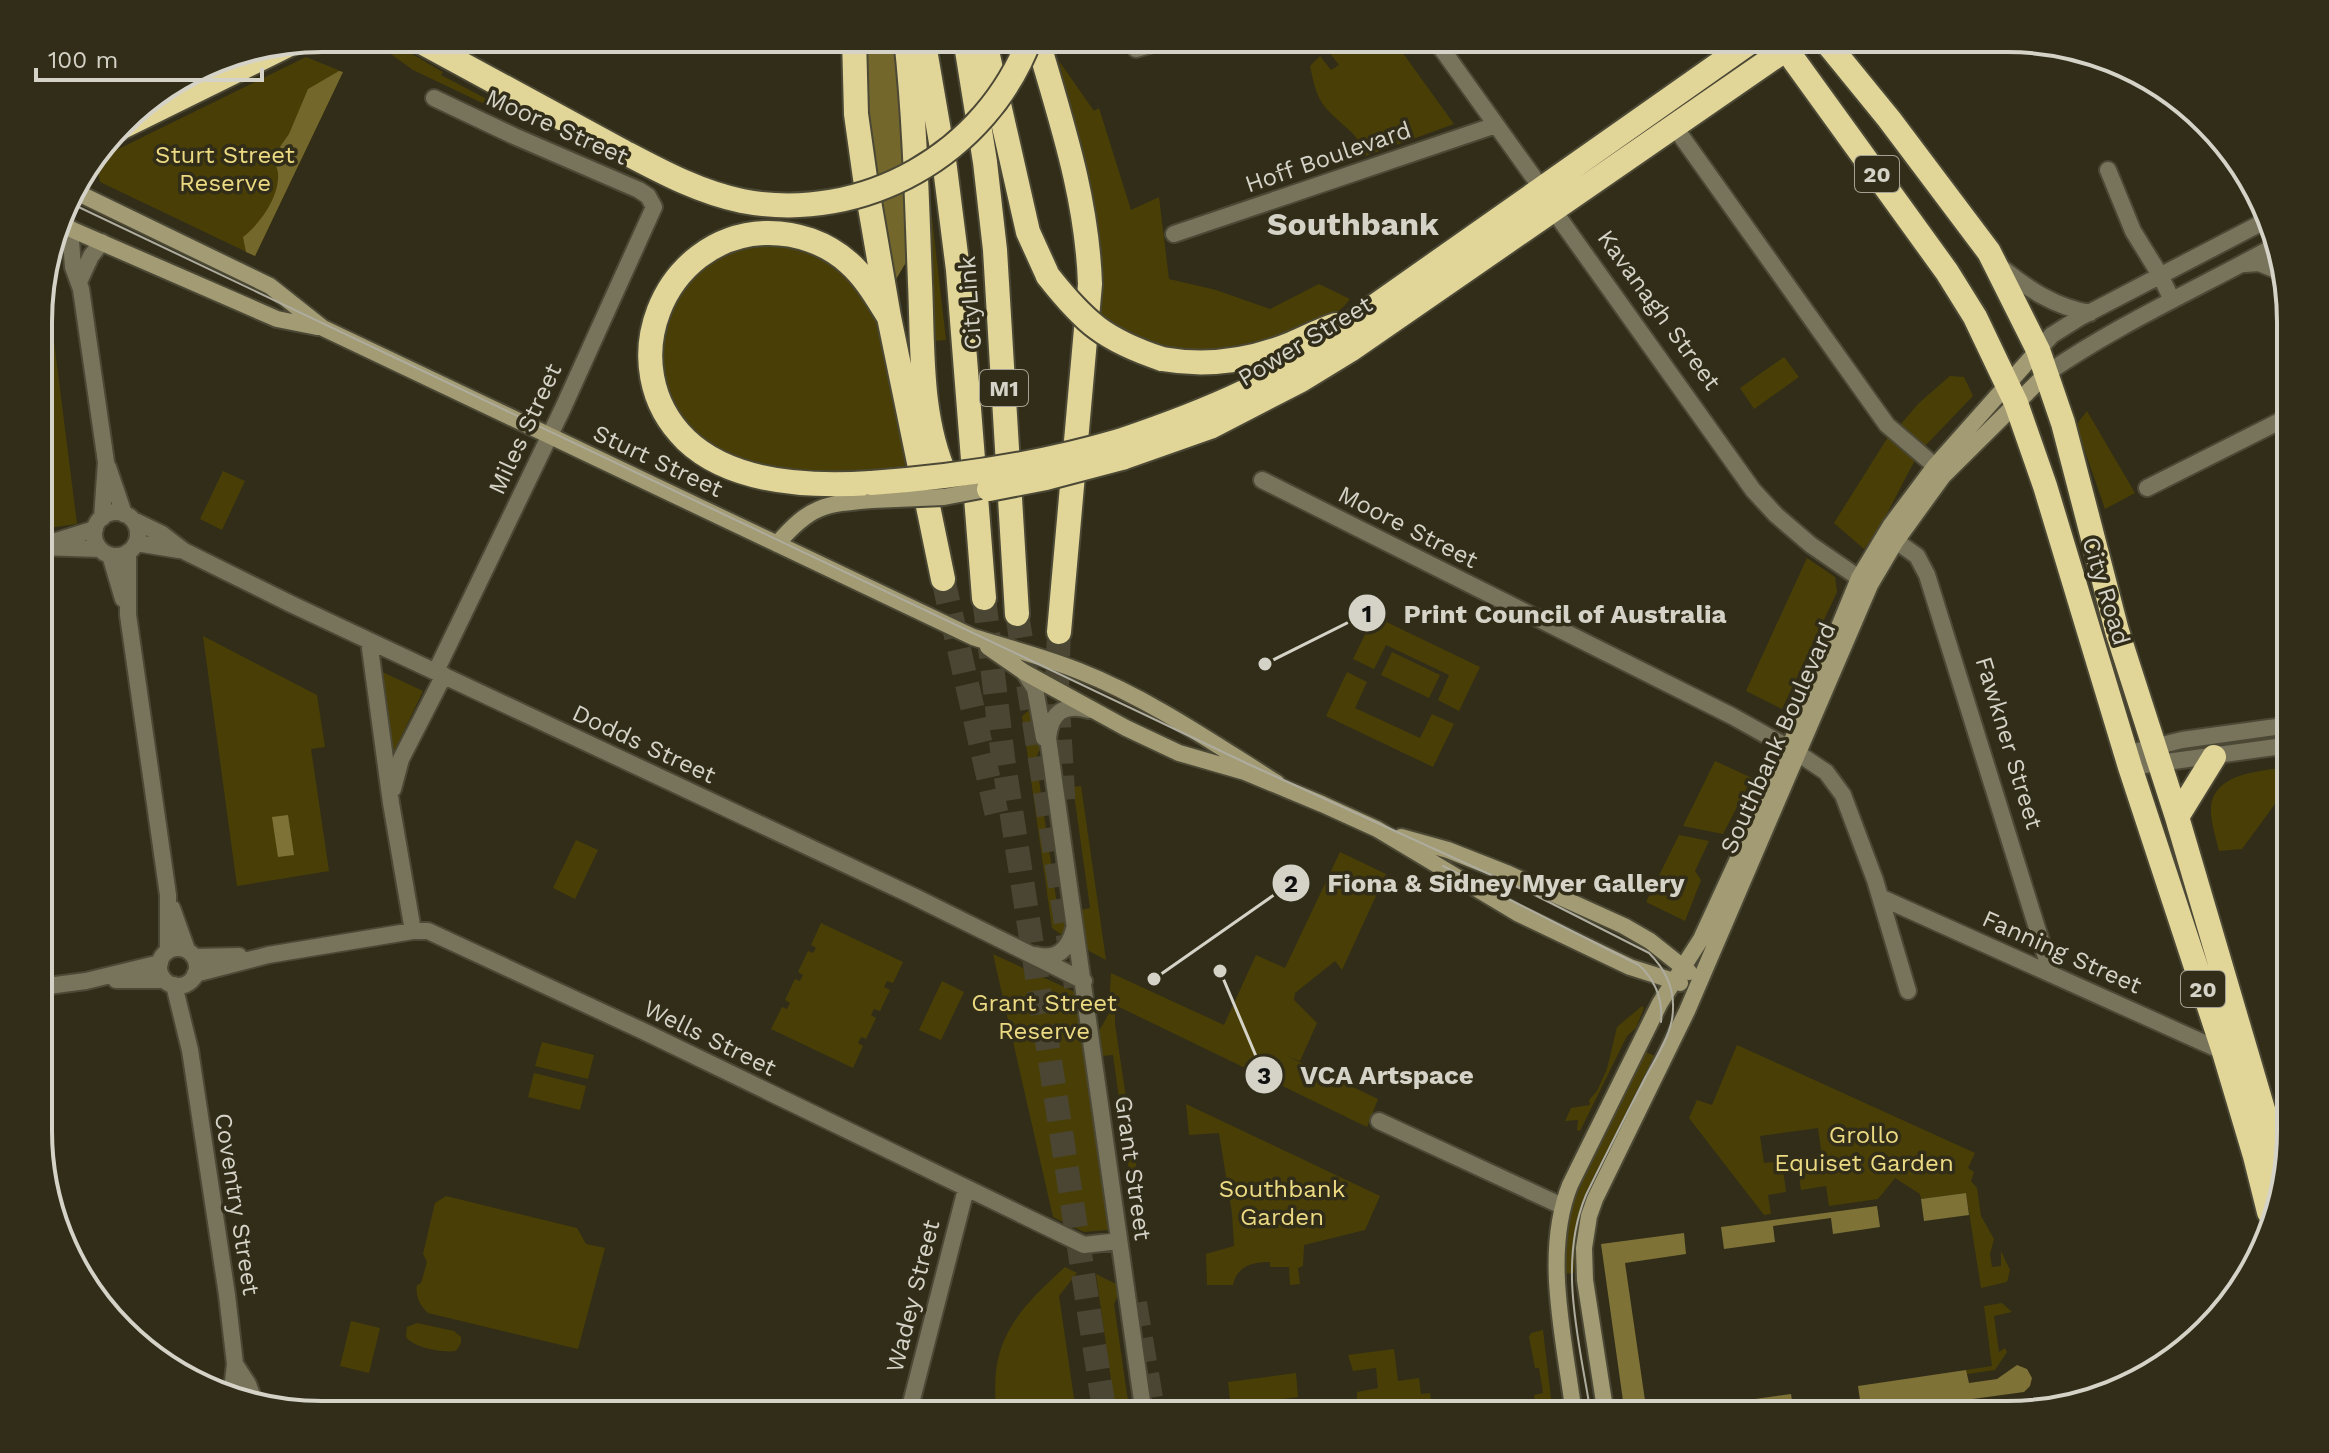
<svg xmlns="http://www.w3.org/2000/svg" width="2329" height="1453" viewBox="0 0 2329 1453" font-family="'Work Sans',sans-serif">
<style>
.green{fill:#493f06}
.forest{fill:#74672c}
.water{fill:#7e7237}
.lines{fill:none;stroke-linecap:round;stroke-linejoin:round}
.highway-tunnel{stroke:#4a4633;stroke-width:24;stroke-dasharray:24 12;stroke-linecap:butt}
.street-casing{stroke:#4b4835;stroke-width:20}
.secondary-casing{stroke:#4b4835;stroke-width:20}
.highway-casing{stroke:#4b4835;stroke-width:28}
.street{stroke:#78735b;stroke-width:16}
.secondary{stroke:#a39b74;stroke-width:16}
.highway{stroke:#e2d598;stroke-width:24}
.tram{stroke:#aeac9e;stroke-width:2}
.secondary-bridge-casing{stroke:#4b4835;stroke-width:20;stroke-linecap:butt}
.highway-bridge-casing{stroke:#4b4835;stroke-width:28;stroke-linecap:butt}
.secondary-bridge{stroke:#a39b74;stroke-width:16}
.highway-bridge{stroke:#e2d598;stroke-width:24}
.labels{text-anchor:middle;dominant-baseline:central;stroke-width:7;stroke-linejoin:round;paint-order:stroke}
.shield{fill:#312d19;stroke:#a4a193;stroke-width:2}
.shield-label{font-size:22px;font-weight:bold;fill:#d5d3c7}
.street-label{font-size:24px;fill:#d5d3c7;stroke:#312d19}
.park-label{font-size:24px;fill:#ecda82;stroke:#312d19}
.district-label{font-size:32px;font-weight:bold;fill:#d5d3c7;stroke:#312d19}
.rim{fill:none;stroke:#d5d3c7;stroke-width:4}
.leader{fill:none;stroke:#d5d3c7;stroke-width:3}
.callout-dot{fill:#d5d3c7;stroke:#312d19;stroke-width:3}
.mark-label{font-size:24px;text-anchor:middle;font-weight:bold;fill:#111}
.callout-label{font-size:26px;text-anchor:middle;font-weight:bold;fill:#d5d3c7;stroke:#312d19;stroke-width:7;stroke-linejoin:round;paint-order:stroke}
</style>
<rect width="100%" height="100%" fill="#312d19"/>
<path class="green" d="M367,38C392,38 421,60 443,72L441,75L517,115L516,119L413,70L381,47L367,48L363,52L361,50Z
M1335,38H1392L1454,124L1366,156C1358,130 1337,124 1322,103C1315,92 1313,79 1310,66L1320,56L1331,70L1339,65L1326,48Z
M306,57L343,72L255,256L100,182L97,168L100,158Z
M1059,61L1094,111L1099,108L1131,210L1159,197L1169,279L1216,290L1270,309L1319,284L1350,299C1339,315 1322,321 1304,329C1281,339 1245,351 1220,353C1178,357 1131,340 1098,315L1101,263L1091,193Z
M929,214L932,218L946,340L932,341Z
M749,241L817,249L868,297L876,313L909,473C850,474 789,479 733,455C671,429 641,360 675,300C679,292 684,279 690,273C702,263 734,249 749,241Z
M45,270L77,524L40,529V285Z
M1784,357L1799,377L1754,409L1740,388Z
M1950,376L1964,377L1973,396L1925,446L1900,425L1919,403Z
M2087,411L2135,493L2105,509L2076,425Z
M1888,437L1916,459C1898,489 1886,522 1864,549L1834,523Z
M223,471L245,481L222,530L200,519Z
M1807,558L1835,577L1837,592L1782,709L1746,691Z
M1374,616L1480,667L1459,711L1438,700L1449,675L1386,645L1374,669L1353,659Z
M203,636L317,695L325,747L311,749L329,871L237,886Z
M1392,652L1440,675L1429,698L1381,675Z
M378,670L423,691L391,758Z
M1347,672L1367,682L1355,708L1420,738L1432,714L1454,724L1433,767L1326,716Z
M1034,706L1040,748L1036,759L1057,905C1063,913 1069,926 1062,935L1052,928L1022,716Z
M1715,761L1752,778L1723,834L1683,826Z
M2290,766V791L2283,793L2242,849L2219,851C2216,838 2210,820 2211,807C2215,771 2262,772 2290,766Z
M1081,786L1106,960L1089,951L1084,942L1080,910L1090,908L1073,787Z
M1679,835L1709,841L1695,871L1701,880L1685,921L1646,902Z
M576,840L598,850L575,899L553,888Z
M1340,852L1386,874L1342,970L1335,961L1295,993L1294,1000L1317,1023L1300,1061L1287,1056L1378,1099L1367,1127L1115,1005V1024L1140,1191L1132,1193L1113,1055L1102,1056L1099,1031L1112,1008L1109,1010L1111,973L1224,1025L1256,955L1285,968Z
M821,923L903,962L893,983L887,981L884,987L890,990L880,1011L874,1009L871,1015L876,1018L866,1039L861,1037L858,1043L863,1046L853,1068L771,1029L782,1007L787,1009L790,1003L785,1000L795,979L800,981L803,975L798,972L808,951L813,953L816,948L811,945Z
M993,954L1077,993L1108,1230L1084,1232L1053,1217Z
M942,981L964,992L941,1040L919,1030Z
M1642,1006L1644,1008L1636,1028L1627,1036L1580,1131L1577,1130L1578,1120L1565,1121L1571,1108L1590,1105L1589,1100L1597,1091L1607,1069L1617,1027Z
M542,1042L594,1055L588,1079L535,1066Z
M1737,1045L1975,1153L1968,1168L1974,1172L1971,1181L1977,1188L1981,1216L1994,1239L1990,1254L1992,1267L2001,1266V1251L2010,1270L2007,1282L1981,1288L1966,1193L1921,1199L1920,1194L1895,1178L1878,1199L1829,1206L1826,1186L1801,1190L1797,1160L1822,1156L1818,1128L1760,1136L1764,1163L1782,1161L1786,1192L1768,1195L1771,1214L1764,1215L1689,1118L1697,1100L1712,1105Z
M1646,1052L1657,1057L1585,1203L1576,1236L1574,1273L1560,1274L1562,1241L1576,1189Z
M534,1073L586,1086L580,1110L528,1097Z
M1186,1104L1380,1196L1365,1230L1304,1245L1303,1266L1298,1268L1300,1284L1290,1285L1289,1267H1270V1262C1252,1262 1237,1266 1233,1285H1207L1206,1254L1234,1246L1232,1213L1219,1133L1189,1135Z
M446,1196L577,1228L586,1244L605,1248L578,1349L428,1313C420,1306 415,1296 417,1285L421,1283L427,1262L423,1254L435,1203Z
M1065,1267L1077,1273L1059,1296L1076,1412L1055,1415H995C996,1398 994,1380 997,1364C1005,1321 1035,1295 1065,1267Z
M1096,1274L1116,1284L1119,1293L1114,1304L1130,1415H1116Z
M2002,1303L2012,1312L1994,1316L1999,1352L2005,1348L2007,1352L1995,1370L1967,1374L1966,1370L1992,1366L1984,1306Z
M351,1321L380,1328L369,1373L340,1366Z
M417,1323L454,1331L461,1337V1343L456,1351C443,1353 414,1348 406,1337L407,1327Z
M1543,1330L1553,1415H1537L1534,1395L1543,1393L1539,1368H1535L1529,1337L1531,1333Z
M1394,1349L1398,1381L1419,1378L1421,1394L1430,1393L1431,1399H1435L1437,1415L1413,1413L1411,1409L1384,1415H1381L1377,1409L1357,1412V1392L1378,1388L1376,1368L1353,1371L1348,1355Z
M1296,1373L1298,1397L1275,1400L1277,1414L1212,1415L1220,1413L1219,1406L1230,1400L1228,1382Z"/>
<path class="forest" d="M866,38H894L906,169L908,259L895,281L880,205L867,118Z
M339,71L343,72L255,256L246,252L243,237C260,224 280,196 278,173C277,166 274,162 275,154L289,134L308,89Z"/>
<path class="water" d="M288,815L294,855L278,857L272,817Z
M1966,1193L1969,1215L1924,1221L1921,1199Z
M1877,1206L1880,1227L1833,1234L1831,1218L1773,1226L1775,1242L1724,1249L1721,1227Z
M1684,1233L1686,1254L1625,1263L1647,1414L1791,1394L1794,1414L1625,1415L1601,1244Z
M2017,1365L2027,1369L2032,1378L2030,1386L2024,1392L1862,1414L1858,1386L1966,1370L1969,1383L1997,1379Z"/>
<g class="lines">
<path class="highway-tunnel" d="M943,579L998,820
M984,598L1003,758L1105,1415
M1017,614L1076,987
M1059,632L1057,687L1064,811
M1135,1303L1154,1415"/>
<defs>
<path id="street" d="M1129,38L1136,49L1173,38
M1434,38L1542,189
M434,98L514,136L639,190L648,196L654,207L563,408L436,671
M1674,126L1887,425L1935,466
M2108,170L2133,231L2160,275L2172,300
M1554,211L1753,490L1776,515L1811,545L1859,578
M70,228L73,267L81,289L106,462L102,518
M1174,234L1496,125
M2245,264L2259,263L2281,272
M2001,267C2028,289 2055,307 2090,313
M79,282L91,256L102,242
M2038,350L2052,335L2079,318L2265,221
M2046,374C2118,324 2197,289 2273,247
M108,467L124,514
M1262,480L1732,716L1789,748
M2147,488L2290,416
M94 534a22 22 0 1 1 44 0a22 22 0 1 1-44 0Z
M133,520L162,534L184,551L291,604L913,896L1084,981
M1896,541L1917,556L1927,575L2051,973
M50,543L95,529
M136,543L179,550
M40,547L100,549
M128,552V615L168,895V951
M110,555L123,599
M369,641L391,803L413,931
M1024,672L1035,689L1044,738
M1089,710C1064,703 1051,712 1048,738L1144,1415
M1799,754L1826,772L1843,795L1875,880L1908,991
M2126,754L2182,740L2290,725
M2130,767L2290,745
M393,789L401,759L444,675
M1880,897L2224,1052
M172,908L187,950
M159 967a19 19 0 1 1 38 0a19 19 0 1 1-38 0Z
M1035,955C1057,961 1069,949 1074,929
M194,957L239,956
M195,974L268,955L413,931H428L643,1031L1084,1245L1119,1241
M116,980H164
M174,985L190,1050L227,1295L235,1364L231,1398
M40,987L86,981L160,963
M1379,1121L1562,1206
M235,1364L248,1384L256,1406
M908,1415L966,1189"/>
<path id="secondary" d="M72,190L270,286L323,328L973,637C1008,648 1045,657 1079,671C1150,699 1213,743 1277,783
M59,224L277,319L317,327
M777,544C810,506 823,504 872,500
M988,647L1024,672L1126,728L1179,753L1245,772L1322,804L1377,829L1517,913L1630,967L1680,983
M1401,837L1448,850L1509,874L1624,926L1650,941L1689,972
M1574,1415C1565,1341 1542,1255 1570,1185L1660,1003L1701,939L1789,748L1859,578L1891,525L1935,466L2038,350
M1606,1415L1585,1280L1584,1248L1589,1216L1595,1199L1687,1011L1870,585L1896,541L1943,476L2046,374"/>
<path id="highway" d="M414,38L624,152
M854,38L856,114L865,178L889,317L943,579
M906,38C915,119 917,202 920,283C923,348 919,417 946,477
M923,38L944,160L958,270L984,598
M965,38L985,162L995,250L1017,614
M984,38L1028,232L1048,276
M1037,38C1061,121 1087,197 1090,284L1059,632
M1778,38L1947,272L1975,317L2016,403L2045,486L2130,767L2224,1052L2255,1156L2269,1212
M1823,38L1889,119L1989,252L2038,350L2063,423L2117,631L2177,817L2282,1174
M120,128L290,44
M1162,359C1207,367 1249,361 1291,344C1306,338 1320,330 1336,325
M1119,441C1202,413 1292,378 1358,318L1756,38
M1122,458L1210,427L1301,380L1350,350L1802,38
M871,483C811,487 732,484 686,440C611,367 662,237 765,233C796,232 827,243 849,263C866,278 877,298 889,317
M2177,817L2214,757"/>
</defs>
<use href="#street" class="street-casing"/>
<use href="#secondary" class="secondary-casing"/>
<use href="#highway" class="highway-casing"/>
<use href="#street" class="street"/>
<use href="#secondary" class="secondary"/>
<use href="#highway" class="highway"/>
<path class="tram" d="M66,201L1246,763L1535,895L1649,953C1664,968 1674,987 1673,1009C1673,1033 1656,1057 1645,1078C1625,1117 1605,1156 1586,1195C1557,1264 1580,1344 1591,1415
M1443,866L1639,965C1656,981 1663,999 1661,1022"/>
<defs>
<path id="secondary-bridge" d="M872,500L944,497L981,490"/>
<path id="highway-bridge" d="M624,152C662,172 699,192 742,201C863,224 987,154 1030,38
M1048,276C1085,323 1105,340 1162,359
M871,483C956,477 1037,465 1119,441
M989,489L1046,478L1122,458"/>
</defs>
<use href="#secondary-bridge" class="secondary-bridge-casing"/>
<use href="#highway-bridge" class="highway-bridge-casing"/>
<use href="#secondary-bridge" class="secondary-bridge"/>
<use href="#highway-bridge" class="highway-bridge"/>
</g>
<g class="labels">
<g class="shield">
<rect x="1855" y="156" width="44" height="36" rx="6"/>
<rect x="980" y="370" width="48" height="36" rx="6"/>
<rect x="2181" y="971" width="44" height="36" rx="6"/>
</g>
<g class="shield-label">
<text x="1877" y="174">20</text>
<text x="1004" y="388">M1</text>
<text x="2203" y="989">20</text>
</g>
<g class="street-label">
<text transform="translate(557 127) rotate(24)">Moore Street</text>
<text transform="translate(1328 157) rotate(-19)">Hoff Boulevard</text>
<text transform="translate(970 303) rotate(-94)">CityLink</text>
<text transform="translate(1659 310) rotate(54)">Kavanagh Street</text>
<text transform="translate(1305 341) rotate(-31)">Power Street</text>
<text transform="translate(525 429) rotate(-65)">Miles Street</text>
<text transform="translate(658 461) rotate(25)">Sturt Street</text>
<text transform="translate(1408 527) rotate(27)">Moore Street</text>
<text transform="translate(2106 591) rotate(73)">City Road</text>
<text transform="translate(1778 738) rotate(-66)">Southbank Boulevard</text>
<text transform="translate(2009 743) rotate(73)">Fawkner Street</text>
<text transform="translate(644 744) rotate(25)">Dodds Street</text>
<text transform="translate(2062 952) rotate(24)">Fanning Street</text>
<text transform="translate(710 1038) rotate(26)">Wells Street</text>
<text transform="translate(1133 1168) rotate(82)">Grant Street</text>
<text transform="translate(237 1204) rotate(81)">Coventry Street</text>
<text transform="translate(913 1296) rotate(-76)">Wadey Street</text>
</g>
<g class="park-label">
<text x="225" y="155">Sturt Street<tspan x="225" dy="28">Reserve</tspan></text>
<text x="1044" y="1003">Grant Street<tspan x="1044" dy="28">Reserve</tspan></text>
<text x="1864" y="1135">Grollo<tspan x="1864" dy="28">Equiset Garden</tspan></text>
<text x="1282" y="1189">Southbank<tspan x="1282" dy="28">Garden</tspan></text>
</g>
<g class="district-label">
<text x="1353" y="224">Southbank</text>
</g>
</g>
<path d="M0 0H2329V1453H0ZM322 52H2007A270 270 0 0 1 2277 322V1131A270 270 0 0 1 2007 1401H322A270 270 0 0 1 52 1131V322A270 270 0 0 1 322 52Z" fill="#312d19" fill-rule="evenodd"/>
<path class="rim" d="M322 52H2007A270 270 0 0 1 2277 322V1131A270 270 0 0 1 2007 1401H322A270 270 0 0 1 52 1131V322A270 270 0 0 1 322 52Z"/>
<path class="leader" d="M1265 664L1367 613M1154 979L1291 883M1220 971L1264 1075"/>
<g class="callout-dot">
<circle cx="1265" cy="664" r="8"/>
<circle cx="1154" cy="979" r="8"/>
<circle cx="1220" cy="971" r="8"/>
<circle cx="1367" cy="613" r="20"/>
<circle cx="1291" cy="883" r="20"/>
<circle cx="1264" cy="1075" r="20"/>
</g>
<g class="mark-label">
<text x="1367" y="622">1</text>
<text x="1291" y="892">2</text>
<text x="1264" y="1084">3</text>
</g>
<g class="callout-label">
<text x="1565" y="623">Print Council of Australia</text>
<text x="1506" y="892">Fiona &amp; Sidney Myer Gallery</text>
<text x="1387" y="1084">VCA Artspace</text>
</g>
<path d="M36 68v12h226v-12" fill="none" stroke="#d5d3c7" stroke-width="4"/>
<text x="48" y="68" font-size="24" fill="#d5d3c7" stroke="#312d19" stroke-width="6" paint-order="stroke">100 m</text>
</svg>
